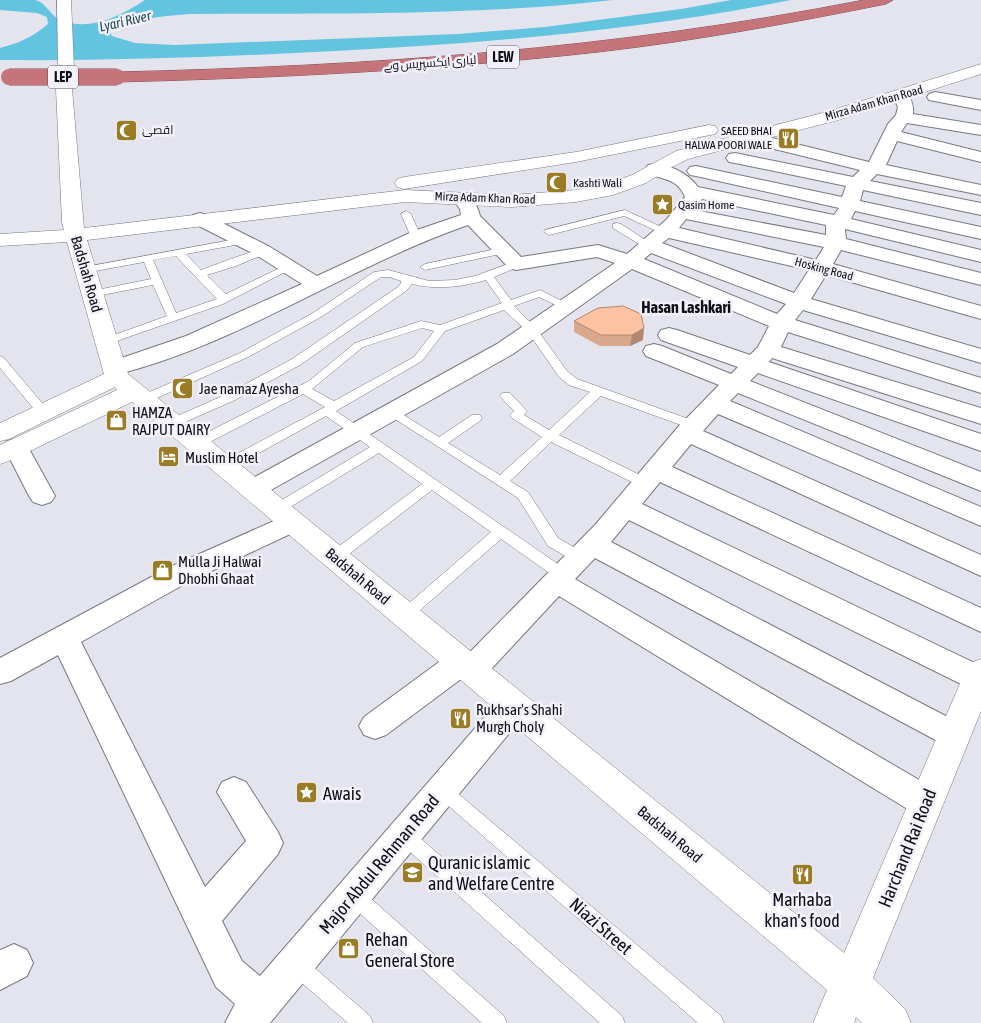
<svg xmlns="http://www.w3.org/2000/svg" width="981" height="1023" viewBox="0 0 981 1023" font-family="'Asap Condensed',Cairo,sans-serif">
<style>
.water{fill:#63c4e0}
.lines{fill:none;stroke-linecap:round;stroke-linejoin:round}
.lane-casing{stroke:#787881;stroke-width:1}
.street-casing{stroke:#787881;stroke-width:2}
.secondary-casing{stroke:#787881;stroke-width:1}
.highway-casing{stroke:#855156;stroke-width:1}
.lane{fill:#fff;fill-rule:evenodd}
.street{fill:#fff;fill-rule:evenodd}
.secondary{fill:#fff;fill-rule:evenodd}
.highway{fill:#c5757a;fill-rule:evenodd}
.highway-bridge-casing{stroke:#855156;stroke-width:17;stroke-linecap:butt}
.highway-bridge{stroke:#c5757a;stroke-width:16}
.wall{fill:#d9a78b}
.shaded-wall{fill:#b08871}
.building{fill:#fcc2a2;stroke:#b08871}
.labels{text-anchor:middle;dominant-baseline:central;stroke-width:5;stroke-linejoin:round;paint-order:stroke}
.far-street-label{font-size:12px;fill:#0f0e12;stroke:#f2f1fc}
.far-poi-label{font-size:12px;fill:#0f0e12;stroke:#f2f1fc;text-anchor:start}
.far-water-label{font-size:14px;font-style:italic;fill:#1d4854;stroke:#f2f1fc}
.shield{fill:#f2f1fc;stroke:#535258;stroke-width:1}
.shield-label{font-size:14px;font-weight:bold;fill:#0f0e12}
.street-label{font-size:15px;fill:#0f0e12;stroke:#f2f1fc}
.poi-label{font-size:15px;fill:#0f0e12;stroke:#f2f1fc;text-anchor:start}
.neighbourhood-label{font-size:16px;font-weight:bold;fill:#0f0e12;stroke:#f2f1fc}
.near-poi-label{font-size:18px;fill:#0f0e12;stroke:#f2f1fc;text-anchor:start}
.near-street-label{font-size:18px;fill:#0f0e12;stroke:#f2f1fc}
</style>
<rect width="100%" height="100%" fill="#e4e4ef"/>
<path class="water" d="M0,0C11,0 24,0 35,0C45,2 50,14 58,19C87,33 121,16 145,0H613C474,16 330,13 189,14C167,16 127,18 110,32L112,36L135,43L174,45L458,34L545,27L681,9L731,0H791C640,30 488,43 335,51C223,57 112,61 0,60V48C19,43 33,37 48,24L47,17L37,13L0,10Z"/>
<g class="lines">
<defs>
<path id="lane" d="M625,210L670,231L665,234L661,233L624,216L549,235L544,232L545,230Z
M406,211L411,214L421,237L420,239L416,240L411,237L401,214Z
M617,223L621,224L653,245L648,248L644,247L613,228V224Z
M242,238L246,239V243L186,254L201,270C213,266 260,247 267,249L268,251L267,253L236,266L207,275L226,294L286,265L290,264L295,267L223,304L111,343H103L101,341L103,339L167,316L153,285L92,297L87,294L92,291L151,279L144,262L84,273L79,270L80,268ZM176,256L217,299L176,313L153,260Z
M501,248L505,249L506,251L505,253L425,270L420,267L425,264Z
M516,261L521,264L520,266L494,277L511,300L540,290L572,306L566,309L562,308L539,297L514,306L536,328L567,371L577,379L697,422L699,425L697,428H689L601,396L559,435L650,480L652,483L650,486H640L551,442L510,481L528,492L558,538L584,553L586,557L584,561L579,562L574,561L548,546L518,498L384,412L390,408L394,409L439,437L472,415H480L482,418L480,421L448,443L500,475L542,437L512,418L510,415L514,411L500,396L502,393H510L527,411L524,415L549,430L590,392L569,385L559,377L528,332L504,310L445,331L422,361L336,411L568,571L570,575L568,579L563,580L558,579L501,539L410,619L405,621L400,619L397,615L400,611L491,532L432,490L340,561L335,562L330,561L328,557L330,553L422,484L379,453L282,512H272L270,509L272,506L370,447L326,416L230,469H220L218,466L220,463L325,407L303,394L202,446H192L191,443L192,440L309,381L355,343L421,321L440,325L502,303L486,280C462,287 437,290 412,284L406,291L300,365L235,400L176,426H168L166,423L168,420L227,394L292,359L398,287L401,283V281L390,277H381L321,317L248,357L148,402L144,403L138,399L140,396L240,353L313,313L374,272L388,270L429,281L455,280L475,276ZM422,328L434,331L414,357L334,401L312,389L363,347Z
M0,356L4,358L47,409L49,412L47,415H39L0,368Z
M442,782L448,785L721,1016L724,1023H698L436,795L433,790L436,785Z
M404,827L410,829L622,1016L625,1023H600L398,841L395,835L398,829Z
M353,886L360,889L504,1016L507,1023H482L346,901L344,895L346,889Z
M295,954L302,957L370,1016L373,1023H348L288,971L285,964L288,957Z"/>
<path id="street" d="M901,91L907,93C911,99 914,105 913,114L981,125V135L907,123L901,132L981,152V162L897,141L886,165L981,185V195L877,174L870,181L981,203V215L863,190L860,201L981,227V239L855,211L851,219L981,250V262L845,229L846,239L981,273V285L841,250L833,264L981,306V319L826,275L811,299L981,349V363L803,310L795,320L981,378V393L788,332L781,347L981,408V424L772,358L769,362L981,434V451L758,373L750,381L981,472V491L738,393L730,401L981,507V526L718,414L703,431L981,555V576L691,444L672,467L981,608V632L660,482L642,504L981,666V689L978,690L967,687L629,520L611,542L965,726L970,735L965,744L954,748L943,744L595,558L575,579L938,791L943,802L938,813L926,817L914,813L559,596L482,679L471,682L461,679L386,735L375,739L364,735L359,726L364,717L450,654L461,650L469,653L595,525L678,427L719,385L646,356L643,351L646,346L654,344L662,346L731,374L738,367L661,340L658,335L661,330L669,328L677,330L750,355L758,347L769,326L632,269L513,354L262,495L253,498L244,495L240,489L244,483L497,344L615,263L597,257L516,270L509,268L468,225C347,267 240,344 115,375L107,373L104,368L107,363L186,336L302,284L256,255L193,223L191,219L193,215L200,213L207,215L270,247L317,276L414,231L461,215L460,209L452,198L454,194C469,190 477,203 480,216L521,257L598,245L627,254L666,220L685,197C675,173 654,182 645,169L648,165C665,161 688,173 698,187L834,215L839,208L696,176L690,175L687,171L690,167L696,166L842,197L846,186L735,163L729,162L726,158L729,154L735,153L853,177L860,170L746,142L744,138L746,134L752,133L869,162L888,124L896,115L898,107L893,96L895,93ZM702,199L826,225V235L694,210ZM686,219L824,247L816,260L679,228ZM669,238L809,270L794,293L662,243ZM651,253L786,304L777,314L644,259Z
M935,92L981,100V110L929,100L927,97L929,94Z
M16,439L25,441L28,447L55,496L51,502L42,505L33,502L29,496L4,447L7,441Z
M292,513L301,515L305,522L301,529L190,581L81,642L205,887L246,841L217,792L222,782L234,777L246,782L278,832L283,843L278,854L222,921L242,961L260,976L503,696L514,692L525,696L530,705L525,714L270,1023H225L235,1004L216,987L58,655L11,681L0,684V658L170,567Z
M14,944L27,950L33,963L27,976L0,990V950Z"/>
<path id="secondary" d="M57,0H71L74,68L72,89L84,228L405,190L512,195L576,190L602,186L632,175L676,151L826,112L981,64V74L838,120L688,159L668,169L646,183L613,195L576,202L512,207L405,202L87,240L128,374L844,953L965,672L970,663L981,659V711L873,978L905,1009L911,1023H862L856,1017L854,1023H813L827,990L132,402L9,461L0,464V445L117,390L115,387L9,439L0,441V423L104,374L67,242L0,246V234L64,230L62,222L56,89L58,68Z
M709,125L715,126L718,130L715,134L576,162L404,189L397,187L395,183L397,179L404,177L576,152Z"/>
<path id="highway" d="M864,0H893L886,4C791,23 695,41 598,52C438,70 278,78 117,82L111,80L109,77L111,74L117,72C371,66 614,49 864,0Z"/>
</defs>
<use href="#lane" class="lane-casing"/>
<use href="#street" class="street-casing"/>
<use href="#secondary" class="secondary-casing"/>
<use href="#highway" class="highway-casing"/>
<use href="#lane" class="lane"/>
<use href="#street" class="street"/>
<use href="#secondary" class="secondary"/>
<use href="#highway" class="highway"/>
<defs>
<path id="highway-bridge" d="M9,77H117"/>
</defs>
<use href="#highway-bridge" class="highway-bridge-casing"/>
<use href="#highway-bridge" class="highway-bridge"/>
</g>
<path class="wall" d="M598,308L643,340L630,346H600L574,332V321Z"/>
<path class="shaded-wall" d="M644,328L643,340L630,346L632,335Z"/>
<path class="building" d="M623,306L641,314L644,328L632,335H601L574,321L598,308Z"/>
<defs>
<symbol id="mosque-square" viewBox="-11 -11 22 22"><rect x="-9" y="-9" width="18" height="18" rx="4" fill="#9a7c25" stroke="#f2f1fc"/><path d="M3.5-4.9A6 6 0 1 0 3.5 4.9A5 5 0 1 1 3.5-4.9Z" fill="#fff"/></symbol>
<symbol id="restaurant-square" viewBox="-11 -11 22 22"><rect x="-9" y="-9" width="18" height="18" rx="4" fill="#9a7c25" stroke="#f2f1fc"/><path d="M-5-6h1v4h1v-4h1v4h1v-4h1v5L-1.5 .5V6h-2V.5L-5-1ZM5-6V6H3V1.5H1.5Q1.5-4 5-6Z" fill="#fff"/></symbol>
<symbol id="sight-square" viewBox="-11 -11 22 22"><rect x="-9" y="-9" width="18" height="18" rx="4" fill="#9a7c25" stroke="#f2f1fc"/><path d="M0-6L1.8-2.2L6-1.7L2.9 1.2L3.7 5.4L0 3.3L-3.7 5.4L-2.9 1.2L-6-1.7L-1.8-2.2Z" fill="#fff"/></symbol>
<symbol id="shop-square" viewBox="-11 -11 22 22"><rect x="-9" y="-9" width="18" height="18" rx="4" fill="#9a7c25" stroke="#f2f1fc"/><path d="M-5-2.5h2.3a2.7 3.5 0 0 1 5.4 0H5L5.5 6h-11ZM-1.5-2.5h3a1.5 2.3 0 0 0-3 0Z" fill="#fff"/></symbol>
<symbol id="hotel-square" viewBox="-11 -11 22 22"><rect x="-9" y="-9" width="18" height="18" rx="4" fill="#9a7c25" stroke="#f2f1fc"/><path d="M-6-4.5h1.5V1H6V5H4.5V3h-9V5H-6ZM-4 0a1.8 1.8 0 1 1 3.6 0ZM.5 0V-2.5h3Q6-2.5 6 0Z" fill="#fff"/></symbol>
<symbol id="school-square" viewBox="-11 -11 22 22"><rect x="-9" y="-9" width="18" height="18" rx="4" fill="#9a7c25" stroke="#f2f1fc"/><path d="M0-5L7-2L0 1L-7-2ZM-4 1L0 2.5L4 1V4Q0 6-4 4Z" fill="#fff"/></symbol>
</defs>
<g fill-rule="evenodd">
<use href="#mosque-square" x="114" y="118" width="25" height="25"/>
<use href="#restaurant-square" x="776" y="126" width="25" height="25"/>
<use href="#mosque-square" x="544" y="170" width="25" height="25"/>
<use href="#sight-square" x="650" y="192" width="25" height="25"/>
<use href="#mosque-square" x="170" y="376" width="25" height="25"/>
<use href="#shop-square" x="104" y="408" width="25" height="25"/>
<use href="#hotel-square" x="156" y="444" width="25" height="25"/>
<use href="#shop-square" x="150" y="558" width="25" height="25"/>
<use href="#restaurant-square" x="448" y="706" width="25" height="25"/>
<use href="#sight-square" x="294" y="780" width="25" height="25"/>
<use href="#school-square" x="400" y="860" width="25" height="25"/>
<use href="#restaurant-square" x="790" y="862" width="25" height="25"/>
<use href="#shop-square" x="336" y="936" width="25" height="25"/>
</g>
<g class="labels">
<g class="far-street-label">
<text transform="translate(430 63) rotate(-4)">لیاری ایکسپریس وے</text>
<text transform="translate(874 103) rotate(-16)">Mirza Adam Khan Road</text>
<text transform="translate(485 198) rotate(2)">Mirza Adam Khan Road</text>
<text transform="translate(824 269) rotate(15)">Hosking Road</text>
</g>
<g class="far-poi-label">
<text x="142" y="130">اقصیٰ</text>
<text x="772" y="131" text-anchor="end">SAEED BHAI<tspan x="772" dy="14">HALWA POORI WALE</tspan></text>
<text x="573" y="183">Kashti Wali</text>
<text x="678" y="205">Qasim Home</text>
</g>
<g class="far-water-label">
<text transform="translate(125 21) rotate(-13)">Lyari River</text>
</g>
<g class="shield">
<rect x="487" y="45.5" width="32" height="23" rx="4"/>
<rect x="48" y="65.5" width="30" height="23" rx="4"/>
</g>
<g class="shield-label">
<text x="503" y="57">LEW</text>
<text x="63" y="77">LEP</text>
</g>
<g class="street-label">
<text transform="translate(87 274) rotate(74)">Badshah Road</text>
<text transform="translate(358 576) rotate(40)">Badshah Road</text>
<text transform="translate(670 834) rotate(40)">Badshah Road</text>
</g>
<g class="poi-label">
<text x="199" y="388">Jae namaz Ayesha</text>
<text x="132" y="412">HAMZA<tspan x="132" dy="17">RAJPUT DAIRY</tspan></text>
<text x="185" y="457">Muslim Hotel</text>
<text x="178" y="561">Mulla Ji Halwai<tspan x="178" dy="17">Dhobhi Ghaat</tspan></text>
<text x="476" y="709">Rukhsar's Shahi<tspan x="476" dy="17">Murgh Choly</tspan></text>
</g>
<g class="neighbourhood-label">
<text x="686" y="307">Hasan Lashkari</text>
</g>
<g class="near-poi-label">
<text x="323" y="793">Awais</text>
<text x="428" y="862">Quranic islamic<tspan x="428" dy="21">and Welfare Centre</tspan></text>
<text x="802" y="899" text-anchor="middle">Marhaba<tspan x="802" dy="21">khan's food</tspan></text>
<text x="365" y="939">Rehan<tspan x="365" dy="21">General Store</tspan></text>
</g>
<g class="near-street-label">
<text transform="translate(907 848) rotate(-68)">Harchand Rai Road</text>
<text transform="translate(379 864) rotate(-50)">Major Abdul Rehman Road</text>
<text transform="translate(601 926) rotate(41)">Niazi Street</text>
</g>
</g>
</svg>
